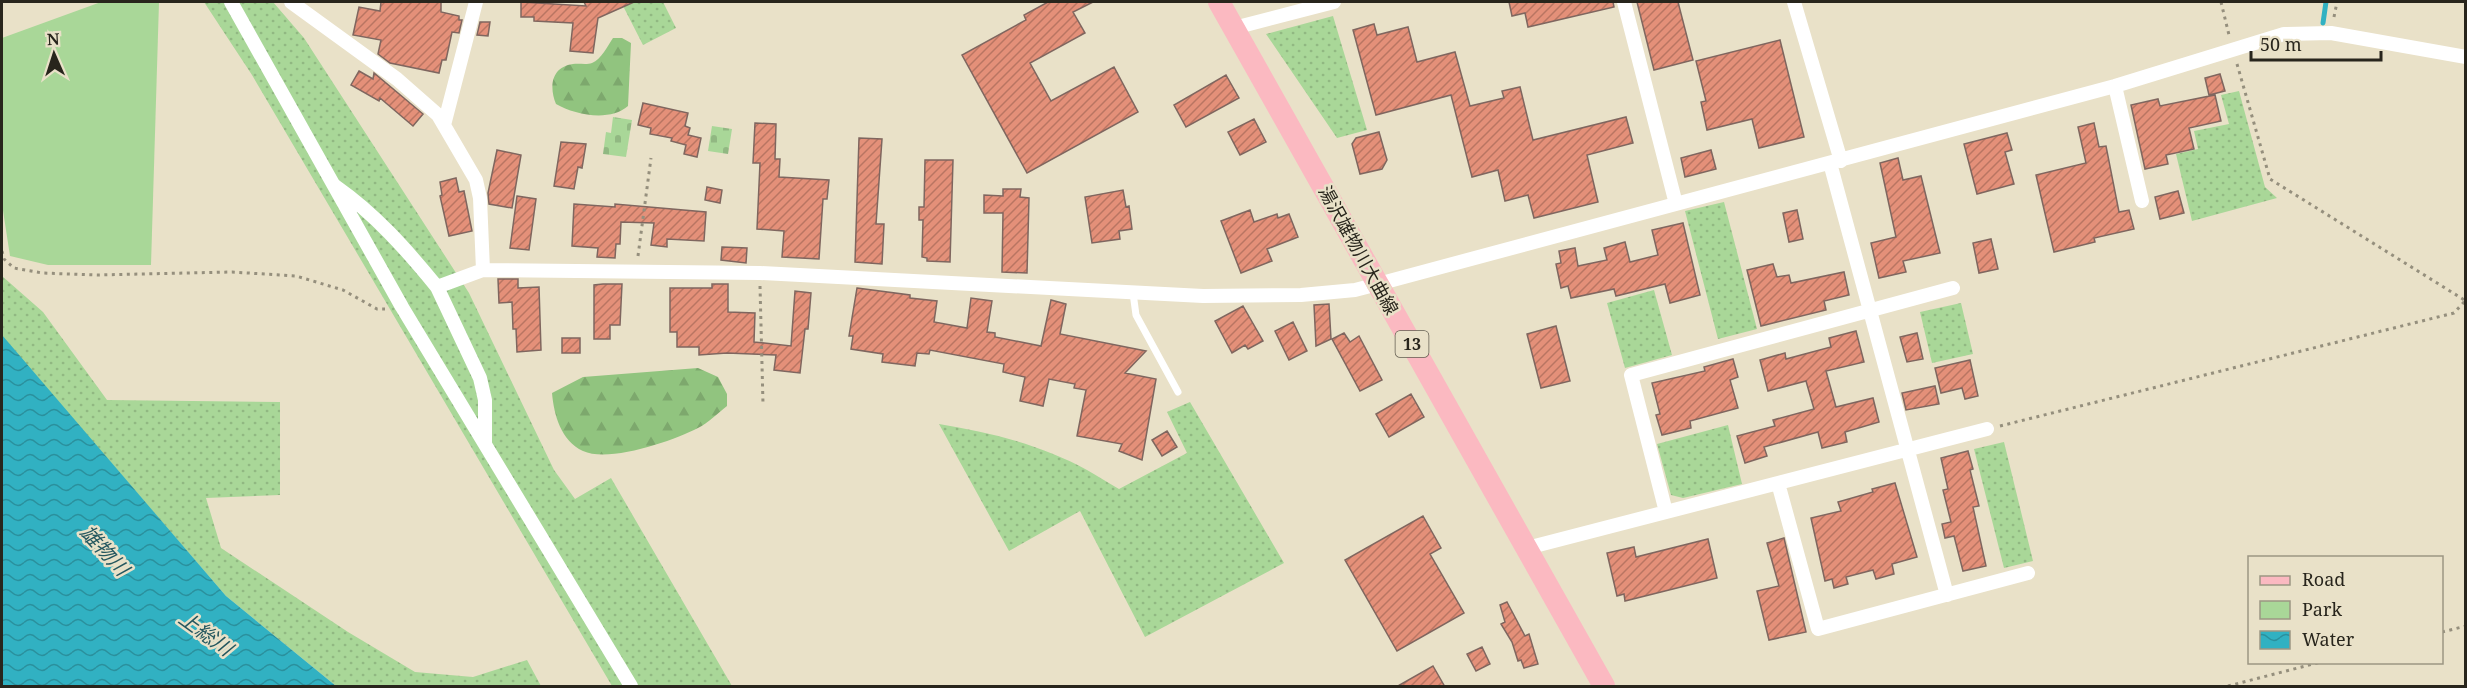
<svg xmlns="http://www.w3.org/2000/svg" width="2467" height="688" viewBox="0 0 2467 688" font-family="'Noto Serif','Noto Sans JP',serif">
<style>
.grass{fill:url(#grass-dots)}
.forest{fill:url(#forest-firs)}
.cemetery{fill:url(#cemetery-stones)}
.park{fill:#a9d798}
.water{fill:url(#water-waves)}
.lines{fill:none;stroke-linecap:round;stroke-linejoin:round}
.stream{stroke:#31b1c2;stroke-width:5}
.building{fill:url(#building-hatch);stroke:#7f665f;stroke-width:1.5}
.path{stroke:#958f7d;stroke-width:3;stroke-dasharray:3 4.5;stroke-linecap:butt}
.service{stroke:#fff;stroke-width:7}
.minor{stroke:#fff;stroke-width:14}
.primary{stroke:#fbb9c1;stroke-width:22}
.labels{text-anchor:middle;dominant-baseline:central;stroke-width:5;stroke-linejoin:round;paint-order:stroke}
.shield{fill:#e9e1c8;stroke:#625d50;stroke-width:1.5}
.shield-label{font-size:16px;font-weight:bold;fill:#28251c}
.street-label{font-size:18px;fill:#28251c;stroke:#e9e1c8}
.water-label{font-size:20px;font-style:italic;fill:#24575f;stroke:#e9e1c8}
</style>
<defs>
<pattern id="grass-dots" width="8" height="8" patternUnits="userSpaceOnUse" patternTransform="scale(1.5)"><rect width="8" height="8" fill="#a9d798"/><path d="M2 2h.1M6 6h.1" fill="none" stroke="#91b882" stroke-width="1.8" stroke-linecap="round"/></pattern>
<pattern id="forest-firs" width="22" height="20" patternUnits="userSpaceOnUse" patternTransform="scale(1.5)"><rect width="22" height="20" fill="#91c47f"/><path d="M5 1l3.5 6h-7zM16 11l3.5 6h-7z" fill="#7da86d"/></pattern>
<pattern id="cemetery-stones" width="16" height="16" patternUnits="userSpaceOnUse" patternTransform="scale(1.5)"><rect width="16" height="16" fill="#a9d798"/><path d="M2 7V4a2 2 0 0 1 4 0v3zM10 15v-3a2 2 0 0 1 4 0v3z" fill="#91b882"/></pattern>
<pattern id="water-waves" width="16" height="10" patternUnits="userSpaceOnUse" patternTransform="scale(1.5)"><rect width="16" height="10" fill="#31b1c2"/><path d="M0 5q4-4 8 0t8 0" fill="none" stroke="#2a909d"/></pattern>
<pattern id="building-hatch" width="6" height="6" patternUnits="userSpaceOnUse" patternTransform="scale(1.5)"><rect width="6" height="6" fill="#e49079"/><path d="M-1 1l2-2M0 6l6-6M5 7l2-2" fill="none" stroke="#b97562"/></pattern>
</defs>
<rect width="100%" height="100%" fill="#e9e1c8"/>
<path class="grass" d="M204,2H273L304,38L469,293L554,470L575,499L611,478L732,686H612L252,75Z
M621,2H663L676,28L643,45Z
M1333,16L1367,130L1337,138L1266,34Z
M2239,91L2265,187L2277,198L2192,221L2176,154L2198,149L2194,131L2229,124L2221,95Z
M1724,202L1757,329L1718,339L1685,211Z
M2,276L43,312L107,400L280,402V495L206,498L221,548L348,632L415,672L473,677L527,660L541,686H336L226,596L5,340L2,335Z
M1654,290L1672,355L1625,368L1607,303Z
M1961,303L1973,354L1932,363L1920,312Z
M1190,402L1284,563L1145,637L1080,511L1009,551L939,424C989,432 1042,445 1087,470C1098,476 1108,483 1119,489L1187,453L1167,412Z
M1728,425L1742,484L1683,498L1671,495L1657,444Z
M2004,442L2033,561L2004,568L1974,449Z"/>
<path class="forest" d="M613,38H622L631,43L628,106C610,122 575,115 556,104C549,87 551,67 573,64C579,63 586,65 592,63C601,60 608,45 613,38Z
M698,368L718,377L727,394V406C718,413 708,423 698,428C673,441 609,463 583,451C561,441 554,415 552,393L583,377Z"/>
<path class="cemetery" d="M613,117L632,120L626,157L603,154L606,132L611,133Z
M712,126L732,129L728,154L708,151Z"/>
<path class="park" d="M101,2H159L151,265H48L10,256L2,204V38Z"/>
<path class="water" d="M2,335L226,596L336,686H2Z"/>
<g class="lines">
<path class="stream" d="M2323,23L2326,2"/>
</g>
<path class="building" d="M381,2H441V12L459,16V20H462L459,33L452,32L446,60H442L439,73L390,63L378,54L381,40L353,35L359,7L380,11Z
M521,2L586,6L584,2H634L598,18L593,53L570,51L573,23L534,21V17H521Z
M1048,2H1093L1073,12L1085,33L1030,63L1051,101L1114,67L1138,112L1027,173L962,55L1026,20L1024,15Z
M1509,2H1613L1614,7L1528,27L1525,13L1512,16Z
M1637,2H1678L1693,60L1654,70Z
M480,22H490L488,36L477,35Z
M1374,24L1377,35L1408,27L1417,62L1455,52L1470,106L1504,98L1502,91L1520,87L1533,140L1626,117L1633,143L1587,155L1598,202L1534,218L1528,195L1505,201L1498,170L1472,177L1451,95L1376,115L1353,30Z
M1780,40L1804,137L1759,148L1752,119L1707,130L1701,102L1706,101L1696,61Z
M359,71L373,79L374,73L423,114L413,126L380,98L379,101L351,85Z
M2220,74L2225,91L2209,95L2205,78Z
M1226,75L1239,98L1186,127L1174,105Z
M2215,95L2221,121L2189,128L2194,149L2166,155L2168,164L2145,169L2131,105L2158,99L2160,106Z
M643,103L688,113L685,126L690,128L688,135L701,138L697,157L684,154L686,145L671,141L672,138L650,134L651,128L638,125Z
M1254,119L1266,142L1240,155L1228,132Z
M755,123L776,124L775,159H780L779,177L829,180L827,199H823L819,259L782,257L784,231L757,229L760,163H753Z
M2094,123L2099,147L2106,146L2119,212L2129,210L2134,229L2094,238L2095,242L2054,252L2036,175L2086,163L2078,127Z
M1379,132L1387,160L1382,169L1360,174L1352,144L1356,138Z
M2007,133L2012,150L2005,152L2014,184L1977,194L1964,144Z
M859,138L882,139L876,224H884L882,264L855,262Z
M561,142L586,144L582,168L578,167L574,189L554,186Z
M497,150L521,155L512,208L489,204L488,193Z
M1711,150L1716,169L1685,177L1681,158Z
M1898,158L1903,180L1921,176L1940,253L1903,261L1906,272L1879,278L1871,243L1896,237L1880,163Z
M925,160H953L950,262L927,261V258L922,257L923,220H919V207H924Z
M456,178L459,192L464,191L472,231L449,236L440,196L442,195L440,182Z
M707,187L722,190L720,203L705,200Z
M1003,189H1021L1020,197L1029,198L1027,273L1002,272L1003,213H984V195L1003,196Z
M1123,190L1126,207L1129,206L1132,229L1119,231L1120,239L1092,243L1085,197Z
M2178,191L2184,213L2160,219L2155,197Z
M517,196L536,199L529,250L510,248Z
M574,204L615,207V204L706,212L704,241L667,239V247L651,245L654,223L621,222L620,244H616L615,258L597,257L598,248L572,246Z
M1250,210L1254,222L1277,214L1278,218L1289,214L1298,237L1267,249L1272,261L1241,273L1221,221Z
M1797,210L1803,239L1789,242L1783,213Z
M1683,223L1700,295L1670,303L1665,284L1616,296L1614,289L1571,298L1568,286L1561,288L1556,264L1561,263L1559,251L1575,248L1578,266L1607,260L1604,248L1625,242L1630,262L1658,255L1652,230Z
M1991,239L1998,269L1979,273L1973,243Z
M722,247L747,248L746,263L721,260Z
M1773,264L1777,277L1789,275L1791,283L1844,272L1849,295L1824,301L1826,310L1761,326L1747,270Z
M498,279H518V288L539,287L541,350L517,352L516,329H513L512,302L499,303Z
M603,284H622L620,325H610V339H594V285Z
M712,284H728V312L755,313L754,342L791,346L795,291L811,293L808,329H805L800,373L774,370L776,355L727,353L699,355V347H677V332H670V288H712Z
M857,288L910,295V298L937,301L934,322L967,328L971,298L992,301L987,332L995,333V337L1041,346L1051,300L1066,304L1060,334L1146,351L1125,373L1156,379L1142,460L1119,451L1122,444L1077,436L1086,390L1074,388L1075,384L1049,379L1043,406L1020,401L1025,377L1003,372L1004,364L930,350L929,354L917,353L915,366L882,362L883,354L851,349L853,336H849Z
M1329,304L1331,339L1316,346L1314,305Z
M1243,306L1263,341L1248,349L1245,345L1232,353L1215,321Z
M1293,322L1307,351L1289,360L1275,331Z
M1556,326L1570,381L1541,388L1527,334Z
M1856,331L1864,362L1826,371L1836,407L1873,398L1879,422L1845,432L1847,442L1822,448L1818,432L1764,447L1767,456L1745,463L1737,436L1775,426L1773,420L1814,409L1806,381L1768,391L1760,360L1785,353L1786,359L1831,347L1829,338Z
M1344,333L1350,342L1359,336L1382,380L1360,391L1332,339Z
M1917,333L1923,359L1907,362L1900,337Z
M562,338H580V353H562Z
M1733,359L1738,377L1730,380L1738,408L1690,421L1691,428L1662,435L1656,415L1660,414L1652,383L1705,371L1704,367Z
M1970,360L1978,396L1965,399L1962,388L1941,393L1935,368Z
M1935,386L1939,404L1906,410L1902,393Z
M1411,394L1424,417L1389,437L1376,414Z
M1167,431L1177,447L1162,456L1152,440Z
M1968,451L1973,469L1970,470L1979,506L1973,507L1986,566L1963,571L1954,536L1945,538L1942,524L1951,522L1943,490L1948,489L1941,458Z
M1895,483L1917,557L1892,564L1894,574L1876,579L1873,570L1846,577L1848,584L1834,588L1832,579L1825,581L1811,518L1841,511L1838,502L1873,492L1872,489Z
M1423,516L1441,548L1430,554L1464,613L1397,651L1345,560Z
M1784,538L1806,632L1769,640L1757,591L1779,586L1767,543Z
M1708,539L1717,578L1625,601L1624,594L1617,596L1607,553L1634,547L1636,557Z
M1507,602L1525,636L1529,634L1538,664L1524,668L1521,660L1518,661L1512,642L1501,624L1505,622L1500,605Z
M1482,647L1490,664L1476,671L1467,654Z
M1433,666L1445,687H1396Z"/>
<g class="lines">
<path class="path" d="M2221,2L2229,35
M2334,17L2337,2
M2237,64L2270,179L2466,301
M2,251L4,259L14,268L42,273L97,275L232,272L296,276L343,290L377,309H385
M638,256L651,158
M760,286L763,404
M2000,426L2454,313L2465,301
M2442,632L2466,626
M2228,686L2321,662"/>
<path class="service" d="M1133,293L1136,315L1178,392"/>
<path class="minor" d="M231,2L402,307L631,686
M291,2L397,79L438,115L476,180L480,198L483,270
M1624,2L1676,204
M1794,2L1841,161
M1234,28L1334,2
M2115,86L2142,201
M444,125L476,2
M1830,163L1947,595
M335,186C375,214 406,249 437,287L483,270L760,273L1203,296L1301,295L1355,290L1378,284L2115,86L2284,34L2331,33L2466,57
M437,287L480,378L485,400V443
M1778,483L1818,629L2028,573
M1666,512L1631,375L1953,288
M1527,548L1987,429"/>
<path class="primary" d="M1219,2L1604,686"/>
</g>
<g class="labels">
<rect class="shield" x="1395.5" y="331" width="33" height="26" rx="4.5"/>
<g class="shield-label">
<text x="1412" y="344">13</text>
</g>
<g class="street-label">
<text transform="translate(1359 250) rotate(61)">湯沢雄物川大曲線</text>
</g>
<g class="water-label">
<text transform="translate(105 550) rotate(47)">雄物川</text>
<text transform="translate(206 633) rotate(36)">上総川</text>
</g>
</g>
<rect width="2467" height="688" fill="none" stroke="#28251c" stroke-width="6"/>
<rect x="2248" y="556" width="195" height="108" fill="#e9e1c8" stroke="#9c9683" stroke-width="1.5"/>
<rect x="2260" y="576" width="30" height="9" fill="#fbb9c1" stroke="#9c9683" stroke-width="1.5"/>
<text x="2302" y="586" font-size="18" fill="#28251c">Road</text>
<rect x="2260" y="601" width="30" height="18" fill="#a9d798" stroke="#9c9683" stroke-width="1.5"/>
<text x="2302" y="616" font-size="18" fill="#28251c">Park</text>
<rect x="2260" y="631" width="30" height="18" fill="url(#water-waves)" stroke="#9c9683" stroke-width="1.5"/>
<text x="2302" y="646" font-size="18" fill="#28251c">Water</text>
<g transform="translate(54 54) rotate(357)" stroke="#e9e1c8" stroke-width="4.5" paint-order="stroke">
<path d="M0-4.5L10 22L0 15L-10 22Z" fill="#28251c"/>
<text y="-9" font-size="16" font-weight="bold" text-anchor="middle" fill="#28251c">N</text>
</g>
<path d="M2251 51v9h130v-9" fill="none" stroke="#28251c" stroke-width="3"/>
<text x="2260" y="51" font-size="18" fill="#28251c" stroke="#e9e1c8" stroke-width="4.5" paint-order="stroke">50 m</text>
</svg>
